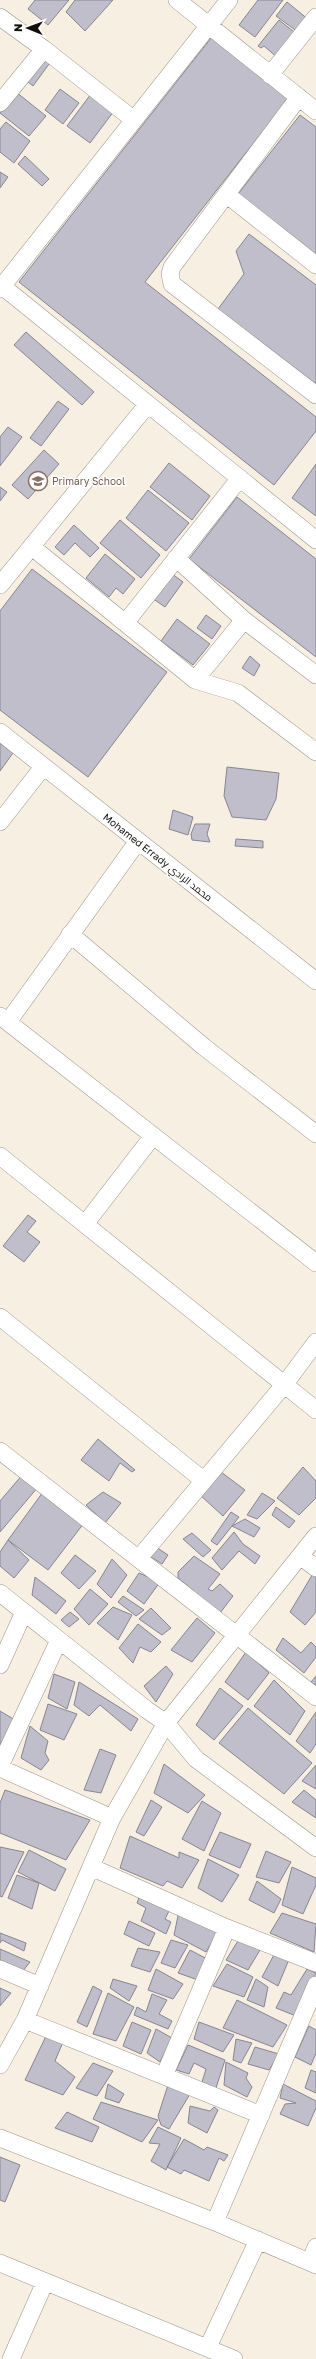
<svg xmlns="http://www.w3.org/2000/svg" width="316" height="2359" viewBox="0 0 316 2359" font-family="'Golos Text',Cairo,sans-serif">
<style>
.building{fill:#c1becb;stroke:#878591}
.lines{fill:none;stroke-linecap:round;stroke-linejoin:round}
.minor-casing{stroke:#9b9388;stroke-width:18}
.minor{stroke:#fff;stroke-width:17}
.labels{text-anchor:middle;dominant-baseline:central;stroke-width:3;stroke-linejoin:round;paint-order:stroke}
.education-label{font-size:10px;fill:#785e54;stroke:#fefefe;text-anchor:start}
.street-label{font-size:10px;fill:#120f0b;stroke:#fefefe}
</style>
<rect width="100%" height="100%" fill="#f8efe3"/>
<path class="building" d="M35,0H69L48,25L28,9Z
M75,0H113L85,31L66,12Z
M258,0H283L255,37L239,25Z
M287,2L309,20L298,32L276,16Z
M279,20L298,35L279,59L264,46L261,48L258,46Z
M211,38L288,99L145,282L316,417V431L274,485L19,282Z
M46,55L52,60L33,86L27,81Z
M60,89L79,103L63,124L45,110Z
M16,92L46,116L29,136L0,113Z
M91,94L114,111L90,143L67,126Z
M300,115L316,127V255L238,194Z
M6,122L30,141L14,163L0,152V129Z
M25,156L49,179L42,186L18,164Z
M0,172L8,177L0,188Z
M249,234L316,285V384L218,309L244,274L236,251Z
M26,332L94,392L82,405L14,345Z
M58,401L69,409L41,446L30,438Z
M8,427L22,437L0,466V437Z
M44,450L59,464L28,499L12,485Z
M169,463L210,496L192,520L150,487Z
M316,464V516L292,498Z
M0,487L7,492L0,501Z
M148,490L189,523L166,551L126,518Z
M237,497L316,559V657L189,559Z
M120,520L160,555L141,578L100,543Z
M74,525L99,548L90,557L75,543L64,555L55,547Z
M105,554L135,579L123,594L116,588L109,597L86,578Z
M32,569L167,672L88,777L0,710V611Z
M171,573L183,582L165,607L152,598Z
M206,615L221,626L212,639L197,628Z
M177,619L210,644L193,665L161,641Z
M250,656L260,665L254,676L242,668Z
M0,743L13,753L0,771Z
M227,767L279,773L276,799L266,820L232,817L224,796Z
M173,810L193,817L188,835L169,829Z
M195,824H210L207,834L210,842L192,840L191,834Z
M236,839L263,841V848L235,846Z
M28,1215L36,1221L27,1232L40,1242L24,1262L3,1246Z
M98,1439L135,1470L132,1472L120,1463L109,1481L81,1460Z
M303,1467L316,1481V1498L299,1515L277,1498Z
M221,1472L245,1490L223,1516L200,1495Z
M23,1474L38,1487L0,1532V1501Z
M43,1492L84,1523L48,1570L8,1540Z
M103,1492L121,1503L105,1523L86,1505Z
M262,1493L275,1501L257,1519L247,1515Z
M276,1507L295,1521L289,1528L272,1515Z
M231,1512L239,1517L217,1545L211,1541Z
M245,1519L260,1528L254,1537L232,1526Z
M234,1532L243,1544L260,1556L255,1564L239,1551L222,1570L212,1558Z
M192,1533L211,1550L203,1557L183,1539Z
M8,1540L29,1560L14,1578L0,1566V1552Z
M156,1547L168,1555L162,1564L151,1557Z
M75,1555L96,1571L79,1589L61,1573Z
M194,1556L220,1574L208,1589L212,1591L220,1584L233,1596L220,1613L178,1578V1572Z
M112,1559L127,1575L111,1598L97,1584Z
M314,1572L316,1575V1612L305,1625L290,1612Z
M139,1573L160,1582L144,1604L127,1591Z
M35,1577L66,1601L56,1614L32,1595Z
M90,1589L108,1604L89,1625L74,1609Z
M123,1596L144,1610L136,1616L118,1602Z
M113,1607L132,1615L118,1640L97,1623Z
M151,1608L171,1628L162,1635L139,1619Z
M70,1612L79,1619L69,1627L61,1620Z
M197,1618L215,1633L192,1662L171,1650Z
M138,1624L161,1642L151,1652L140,1647L133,1663L119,1648Z
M283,1638L301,1653L311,1642L316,1647V1657L304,1673L276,1650Z
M246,1652L269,1673L248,1700L225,1682Z
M166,1666L173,1674L156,1702L144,1686Z
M54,1674L75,1682L67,1709L48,1698Z
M316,1676V1686L311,1682Z
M274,1680L305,1711L290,1735L254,1706Z
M79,1682L138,1719L131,1731L100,1705L89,1716L74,1705Z
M220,1688L243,1706L214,1740L196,1725Z
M48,1704L77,1714L64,1740L40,1730Z
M248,1708L312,1763L284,1794L219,1743Z
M0,1711L15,1720L0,1745Z
M316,1712V1744L310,1753L296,1741Z
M30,1726L48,1741L45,1753L49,1760L41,1770L21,1758Z
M100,1749L116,1755L101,1793L84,1790Z
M164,1764L205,1795L188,1813L154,1793Z
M316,1765V1789L302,1781Z
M5,1790L90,1820L66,1860L0,1833V1803Z
M304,1790L316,1800V1818L292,1802Z
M151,1800L162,1807L144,1836L136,1832Z
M202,1801L221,1813L204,1851L182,1839Z
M220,1832L251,1844L240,1868L209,1855Z
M130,1836L179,1858V1852L199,1860L182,1888L167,1881L163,1886L120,1868Z
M0,1847L24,1852L2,1897L0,1896Z
M29,1850L66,1869L55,1891L18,1872Z
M266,1851L291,1862L279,1883L256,1877Z
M208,1859L239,1875L222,1902L198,1888Z
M292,1867L316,1878V1885L303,1914L282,1905Z
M17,1875L39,1883L32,1909L8,1898Z
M257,1881L281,1899L274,1913L249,1900Z
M140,1895L171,1907L165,1919L171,1922L166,1934L141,1921L146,1908L137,1903Z
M179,1911L219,1930L206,1952L174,1935Z
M282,1913L316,1924L314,1952L270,1933Z
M129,1921L155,1933L149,1946L124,1934Z
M0,1933L26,1943L24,1951L2,1940L0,1943Z
M171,1940L188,1945L175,1968L161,1963Z
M238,1941L260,1950L248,1970L226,1960Z
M138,1948L160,1952L150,1972L131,1966Z
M0,1949L30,1962L23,1971L0,1960Z
M190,1950L209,1960L198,1980L178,1973Z
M275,1953L290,1957L278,1986L262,1977Z
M227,1964L253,1977L244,1997L213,1986Z
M156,1969L183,1984L173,1999L148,1990Z
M307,1969L316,1973L296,2016L276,2008L284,1992L291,1995Z
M113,1979L137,1986L129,2001L110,1988Z
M256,1979L268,1987L264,2007L247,2000Z
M93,1986L102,1991L87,2027L77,2022Z
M0,1988L11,1993L0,2006Z
M108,1993L134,2007L116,2041L93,2034Z
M152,1994L167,2000L159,2014L172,2021L168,2029L134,2015L137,2007L146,2012Z
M237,2000L287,2025L273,2047L223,2028Z
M132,2022L151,2030L141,2054L123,2046Z
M199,2022L234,2035L223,2052L194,2039Z
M309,2026L316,2030V2053L311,2065L295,2057Z
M156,2029L172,2038L160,2062L147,2053Z
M47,2034L63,2042L55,2061L75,2077L63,2095L25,2080Z
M236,2039L252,2043L241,2063L233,2060Z
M188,2045L225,2060L216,2088L202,2082L206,2069L194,2063L189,2074L176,2070Z
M255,2047L279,2054L269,2070L248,2064Z
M226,2062L248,2073L246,2078L252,2087L247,2097L224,2085Z
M93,2063L113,2071L97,2096L76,2088Z
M311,2070L316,2072V2093L305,2088Z
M108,2084L124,2094L119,2103L105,2098Z
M283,2084L316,2101V2108L308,2126L280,2114L285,2104L296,2103L280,2098Z
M168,2085L190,2094L169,2129L161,2125L158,2116Z
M101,2102L158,2120L142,2142L93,2119Z
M190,2106L210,2111L214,2107L218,2110L207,2133L188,2123Z
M67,2112L99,2127L92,2142L55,2128Z
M158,2127L181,2138L166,2170L151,2161L160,2144L149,2143Z
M184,2139L204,2150L207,2147L228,2155L224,2161L219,2158L209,2181L191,2173L184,2170L181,2174L167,2167Z
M0,2157L20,2165L5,2202L0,2200Z"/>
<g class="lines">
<defs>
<path id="minor" d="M177,0L316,111
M0,17L44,49L134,120
M270,75L316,17
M299,97L172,267L170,274L172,284L316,395
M0,103L44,49
M226,194L316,265
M2,286L316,540
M0,289L229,0
M32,547L195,680L238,693L316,752
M176,558L244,620L316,675
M0,585L148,404
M126,622L240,478
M195,680L244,620
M0,732L316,981
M0,822L43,767
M70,934L204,1047L316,1134
M0,1016L316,1263
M8,1022L138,841
M0,1156L316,1410
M85,1224L153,1136
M0,1317L203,1480
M0,1451L316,1697
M300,1556L316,1568
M139,1558L284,1385L316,1342
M0,1593L147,1710L166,1723L316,1536
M0,1665L24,1612
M0,1766L59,1640
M0,1768L112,1818
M91,1867L227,1928L316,1963
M0,1969L40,1986
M25,2020L261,2115
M0,2065L25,2020L112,1818L166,1723L196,1759L316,1848
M164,2076L227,1928
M0,2138L215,2222L316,2265
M215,2222L316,1985
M310,2262L316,2247
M0,2263L234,2359
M208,2347L258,2240
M11,2359L45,2282"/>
</defs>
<use href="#minor" class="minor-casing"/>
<use href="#minor" class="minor"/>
</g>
<defs>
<symbol id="school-ring" viewBox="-11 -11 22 22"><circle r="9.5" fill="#fefefe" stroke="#8d6e63" stroke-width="1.5"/><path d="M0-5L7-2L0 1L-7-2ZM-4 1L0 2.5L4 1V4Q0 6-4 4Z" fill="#8d6e63"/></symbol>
</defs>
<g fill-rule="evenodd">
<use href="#school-ring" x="27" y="470" width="22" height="22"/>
</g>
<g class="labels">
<g class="education-label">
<text x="52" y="481">Primary School</text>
</g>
<g class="street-label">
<text transform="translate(158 857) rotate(38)">Mohamed Errady محمد الرادي</text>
</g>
</g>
<g transform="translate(28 28) rotate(271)" stroke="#fefefe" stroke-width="3" paint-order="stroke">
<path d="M0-3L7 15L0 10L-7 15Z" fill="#120f0b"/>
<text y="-6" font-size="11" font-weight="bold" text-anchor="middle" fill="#120f0b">N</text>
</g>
</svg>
